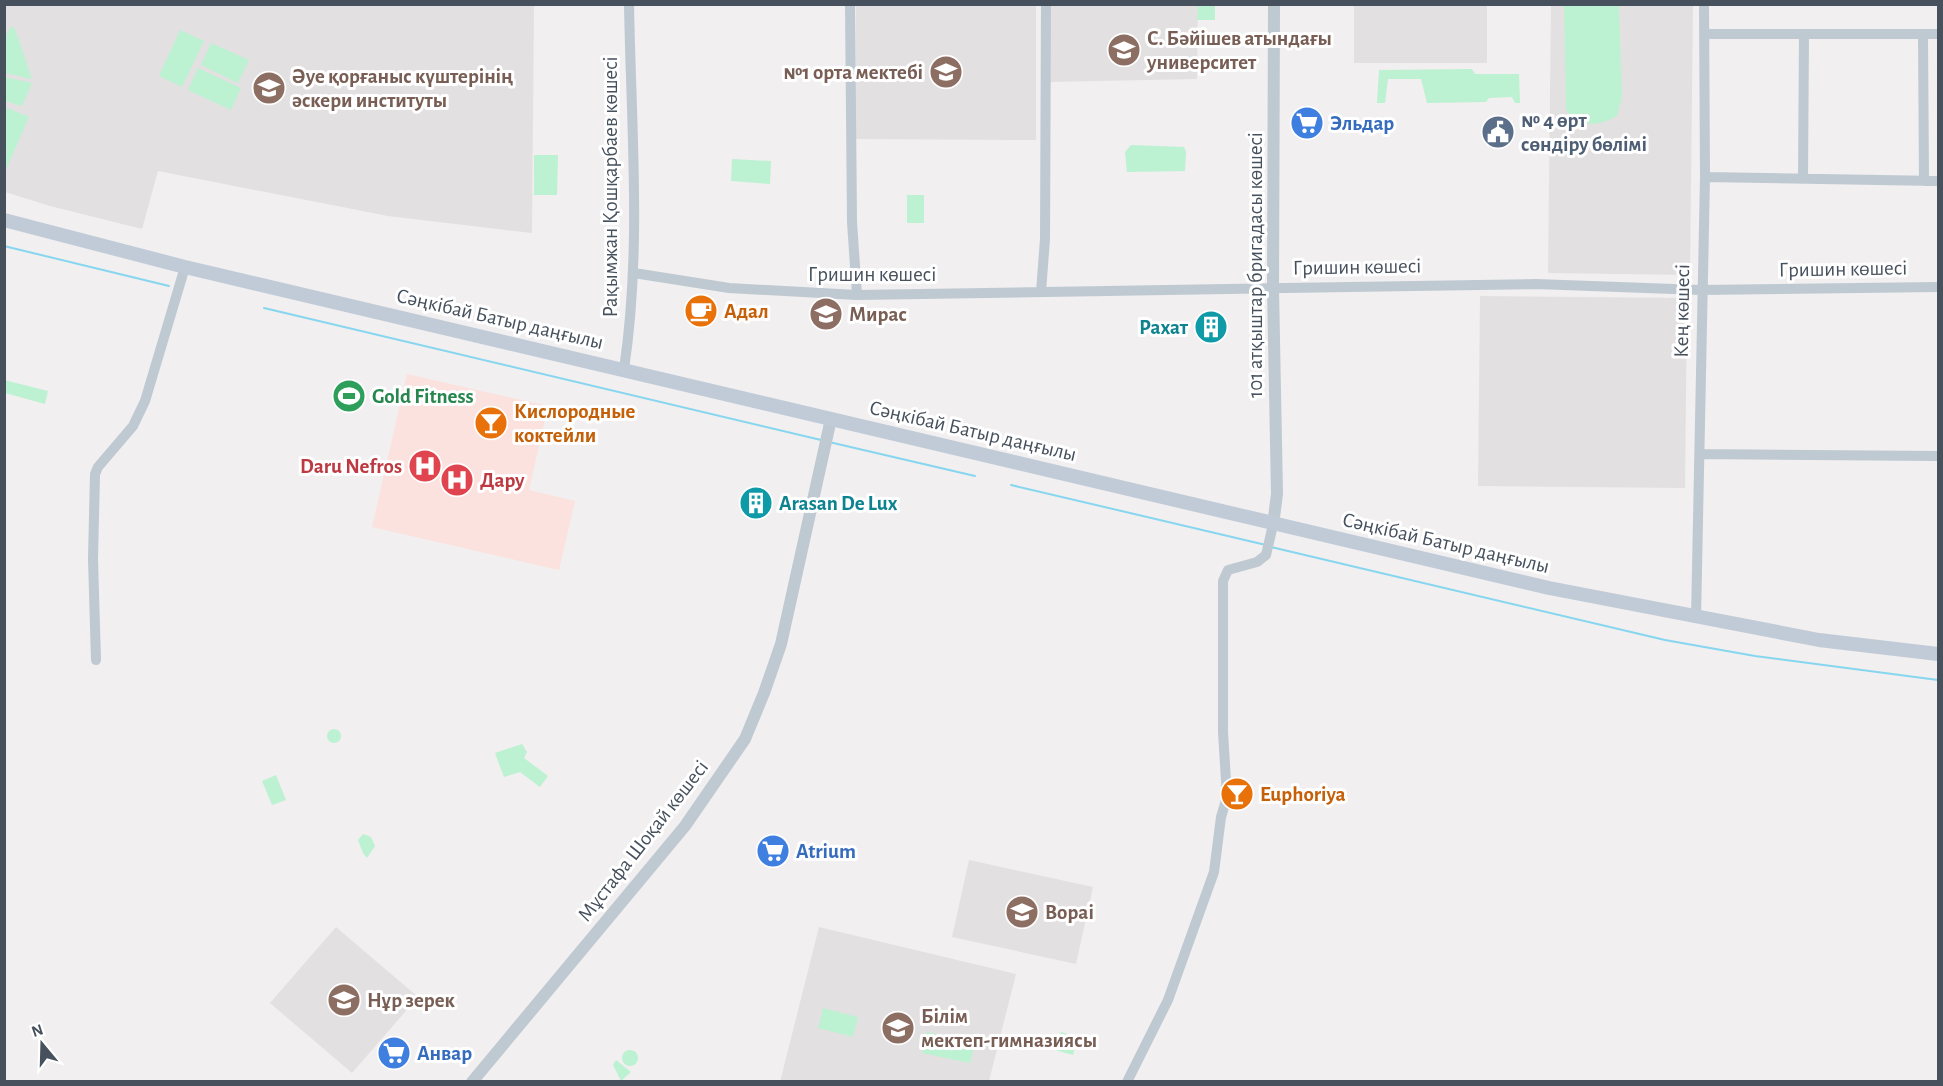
<svg xmlns="http://www.w3.org/2000/svg" width="1943" height="1086" viewBox="0 0 1943 1086" font-family="'Alegreya Sans',sans-serif">
<style>
.education{fill:#e3e0e1}
.medical{fill:#fce2de}
.green{fill:#bcf1d2}
.lines{fill:none;stroke-linecap:round;stroke-linejoin:round}
.stream{stroke:#87d6ef;stroke-width:2}
.minor{stroke:#bfc9d1;stroke-width:10}
.tertiary{stroke:#bfc9d1;stroke-width:12}
.secondary{stroke:#c1cbd8;stroke-width:14}
.labels{text-anchor:middle;dominant-baseline:central;stroke-width:6;stroke-linejoin:round;paint-order:stroke}
.education-label{font-size:21px;font-weight:bold;fill:#785e54;stroke:#fff;text-anchor:start}
.service-label{font-size:21px;font-weight:bold;fill:#4e5e75;stroke:#fff;text-anchor:start}
.shop-label{font-size:21px;font-weight:bold;fill:#366cbe;stroke:#fff;text-anchor:start}
.street-label{font-size:21px;fill:#46515d;stroke:#fff}
.food-label{font-size:21px;font-weight:bold;fill:#c56008;stroke:#fff;text-anchor:start}
.culture-label{font-size:21px;font-weight:bold;fill:#0d838f;stroke:#fff;text-anchor:end}
.leisure-label{font-size:21px;font-weight:bold;fill:#27864d;stroke:#fff;text-anchor:start}
.health-label{font-size:21px;font-weight:bold;fill:#be3a42;stroke:#fff;text-anchor:end}
</style>
<rect width="100%" height="100%" fill="#f1efef"/>
<path class="education" d="M5,5H534L532,233L388,216L158,171L142,229L50,206L5,192Z
M856,5H1036V140L855,139Z
M1051,5H1198L1197,79L1050,82Z
M1354,5H1487V63H1354Z
M1551,5H1693L1690,275L1548,273Z
M1480,296L1687,298L1685,488L1478,486Z
M969,860L1093,887L1076,964L952,937Z
M336,927L418,997L352,1073L270,1003Z
M819,927L1016,974L989,1081L780,1082Z"/>
<path class="medical" d="M407,374L548,406L529,490L575,501L559,570L372,527Z"/>
<path class="green" d="M1564,4L1619,5L1622,97L1617,116C1600,126 1576,129 1566,109Z
M1198,5H1215V20H1197Z
M11,26L15,29L32,79L5,73V38Z
M180,30L204,41L182,87L159,76Z
M211,43L249,60L238,83L201,65Z
M198,68L241,88L231,110L188,90Z
M1472,69L1475,74H1519L1520,103H1515L1512,97L1489,98L1486,102L1427,103L1421,79H1388L1385,103H1377L1379,70Z
M5,77L32,83L22,106L5,101Z
M5,107L29,117L5,172Z
M1131,145L1184,147L1186,152L1185,171L1127,172L1125,152Z
M534,155H558L557,195H534Z
M732,159L771,161L770,184L731,181Z
M907,195H924V223H907Z
M4,380L48,391L45,404L5,393Z
M327 736a7 7 0 1 1 14 0a7 7 0 1 1-14 0Z
M522,744L527,752L524,758L548,776L540,787L520,772L504,777L495,753Z
M276,775L286,800L272,805L262,781Z
M363,834L371,837L375,846L367,858L363,853L358,840Z
M823,1008L858,1017L853,1037L818,1028Z
M927,1032L975,1042L970,1063L922,1053Z
M1061,1032L1078,1037L1073,1055L1055,1050Z
M622 1058a8 8 0 1 1 16 0a8 8 0 1 1-16 0Z
M616,1060L631,1072L621,1081L613,1065Z"/>
<g class="lines">
<path class="stream" d="M4,246L169,286
M264,308L821,440
M829,442L975,476
M1011,485L1266,545
M1271,547L1665,640L1755,656L1938,680"/>
<path class="minor" d="M850,4L852,222L857,295
M1704,34H1938
M1923,34L1924,181
M1705,177L1938,181
M1803,179L1804,34
M634,273L729,288L857,295L1536,284L1701,290L1938,287
M1041,292L1045,239L1046,4
M624,369C642,249 631,125 629,4
M1701,454L1938,456
M1696,618L1705,177L1704,4
M96,660L93,559L95,474L98,467L133,426L145,401L185,267
M1127,1082L1168,1000L1214,872L1221,817L1227,797L1223,732V581L1228,570L1257,562L1266,555L1273,525"/>
<path class="tertiary" d="M1273,525L1277,494L1273,288L1274,4
M472,1082L685,826L745,739L764,693L781,644L831,419"/>
<path class="secondary" d="M4,220L185,267L1549,588L1819,640L1938,654"/>
</g>
<defs>
<symbol id="university-disc" viewBox="-11 -11 22 22"><circle r="9.5" fill="#8d6e63" stroke="#fff"/><path d="M0-5L7-2L0 1L-7-2ZM-4 1L0 2.5L4 1V4Q0 6-4 4Z" fill="#fff"/></symbol>
<symbol id="school-disc" viewBox="-11 -11 22 22"><circle r="9.5" fill="#8d6e63" stroke="#fff"/><path d="M0-5L7-2L0 1L-7-2ZM-4 1L0 2.5L4 1V4Q0 6-4 4Z" fill="#fff"/></symbol>
<symbol id="supermarket-disc" viewBox="-11 -11 22 22"><circle r="9.5" fill="#3f7fe0" stroke="#fff"/><path d="M-6-5.5h2.5l.6 2H6L4.5 2H-2.5L-4.4-4H-6ZM-1.5 3.2a1.3 1.3 0 1 0 .1 0ZM3 3.2a1.3 1.3 0 1 0 .1 0Z" fill="#fff"/></symbol>
<symbol id="civic-disc" viewBox="-11 -11 22 22"><circle r="9.5" fill="#5c6f8a" stroke="#fff"/><path d="M-.6-6.5H3V-4.5H.6V-3L4-1V1h2V6H-6V1h2V-1L-.6-3ZM-1.2 2.5V6h2.4V2.5Z" fill="#fff"/></symbol>
<symbol id="cafe-disc" viewBox="-11 -11 22 22"><circle r="9.5" fill="#e8710a" stroke="#fff"/><path d="M-5.5-4.5H6V0H3Q3 3.5 0 3.5H-2.5Q-5.5 3.5-5.5 0ZM3-3.2v2h1.7v-2ZM-6 4.5H4V6H-6Z" fill="#fff"/></symbol>
<symbol id="building-disc" viewBox="-11 -11 22 22"><circle r="9.5" fill="#0f9aa8" stroke="#fff"/><path d="M-4-6H4V6H1V3H-1V6H-4ZM-2.5-4.3h1.7v1.8h-1.7ZM.8-4.3h1.7v1.8H.8ZM-2.5-1h1.7V.8h-1.7ZM.8-1h1.7V.8H.8Z" fill="#fff"/></symbol>
<symbol id="stadium-disc" viewBox="-11 -11 22 22"><circle r="9.5" fill="#2e9e5b" stroke="#fff"/><path d="M0-5a6.5 5 0 1 0 0 10a6.5 5 0 1 0 0-10ZM-3.5-1.8h7v3.6h-7Z" fill="#fff"/></symbol>
<symbol id="bar-disc" viewBox="-11 -11 22 22"><circle r="9.5" fill="#e8710a" stroke="#fff"/><path d="M-6-5H6L.8 .8V4.5H3.5V6h-7V4.5H-.8V.8Z" fill="#fff"/></symbol>
<symbol id="hospital-disc" viewBox="-11 -11 22 22"><circle r="9.5" fill="#e0444e" stroke="#fff"/><path d="M-5-5h3v3.5h4V-5h3V5h-3V1.5h-4V5h-3Z" fill="#fff"/></symbol>
</defs>
<g fill-rule="evenodd">
<use href="#university-disc" x="1105" y="31" width="38" height="38"/>
<use href="#school-disc" x="927" y="53" width="38" height="38"/>
<use href="#university-disc" x="250" y="69" width="38" height="38"/>
<use href="#supermarket-disc" x="1288" y="104" width="38" height="38"/>
<use href="#civic-disc" x="1479" y="113" width="38" height="38"/>
<use href="#cafe-disc" x="682" y="292" width="38" height="38"/>
<use href="#school-disc" x="807" y="295" width="38" height="38"/>
<use href="#building-disc" x="1192" y="308" width="38" height="38"/>
<use href="#stadium-disc" x="330" y="377" width="38" height="38"/>
<use href="#bar-disc" x="472" y="404" width="38" height="38"/>
<use href="#hospital-disc" x="406" y="447" width="38" height="38"/>
<use href="#hospital-disc" x="438" y="461" width="38" height="38"/>
<use href="#building-disc" x="737" y="484" width="38" height="38"/>
<use href="#bar-disc" x="1218" y="775" width="38" height="38"/>
<use href="#supermarket-disc" x="754" y="832" width="38" height="38"/>
<use href="#school-disc" x="1003" y="893" width="38" height="38"/>
<use href="#school-disc" x="325" y="981" width="38" height="38"/>
<use href="#school-disc" x="879" y="1009" width="38" height="38"/>
<use href="#supermarket-disc" x="375" y="1034" width="38" height="38"/>
</g>
<g class="labels">
<g class="education-label">
<text x="1147" y="38">С. Бәйішев атындағы<tspan x="1147" dy="24">университет</tspan></text>
<text x="923" y="72" text-anchor="end">№1 орта мектебі</text>
<text x="292" y="76">Әуе қорғаныс күштерінің<tspan x="292" dy="24">әскери институты</tspan></text>
<text x="849" y="314">Мирас</text>
<text x="1045" y="912">Bopai</text>
<text x="367" y="1000">Нұр зерек</text>
<text x="921" y="1016">Білім<tspan x="921" dy="24">мектеп-гимназиясы</tspan></text>
</g>
<g class="service-label">
<text x="1521" y="120">№ 4 өрт<tspan x="1521" dy="24">сөндіру бөлімі</tspan></text>
</g>
<g class="shop-label">
<text x="1330" y="123">Эльдар</text>
<text x="796" y="851">Atrium</text>
<text x="417" y="1053">Анвар</text>
</g>
<g class="street-label">
<text transform="translate(610 187) rotate(-90)">Рақымжан Қошқарбаев көшесі</text>
<text transform="translate(1255 265) rotate(-90)">101 атқыштар бригадасы көшесі</text>
<text transform="translate(1357 267) rotate(-1)">Гришин көшесі</text>
<text transform="translate(1843 269) rotate(-1)">Гришин көшесі</text>
<text x="872" y="274">Гришин көшесі</text>
<text transform="translate(1682 311) rotate(-89)">Кең көшесі</text>
<text transform="translate(500 319) rotate(13)">Сәңкібай Батыр даңғылы</text>
<text transform="translate(973 431) rotate(13)">Сәңкібай Батыр даңғылы</text>
<text transform="translate(1446 543) rotate(13)">Сәңкібай Батыр даңғылы</text>
<text transform="translate(643 841) rotate(-52)">Мұстафа Шоқай көшесі</text>
</g>
<g class="food-label">
<text x="724" y="311">Адал</text>
<text x="514" y="411">Кислородные<tspan x="514" dy="24">коктейли</tspan></text>
<text x="1260" y="794">Euphoriya</text>
</g>
<g class="culture-label">
<text x="1188" y="327">Рахат</text>
<text x="779" y="503" text-anchor="start">Arasan De Lux</text>
</g>
<g class="leisure-label">
<text x="372" y="396">Gold Fitness</text>
</g>
<g class="health-label">
<text x="402" y="466">Daru Nefros</text>
<text x="480" y="480" text-anchor="start">Дару</text>
</g>
</g>
<rect width="1943" height="1086" fill="none" stroke="#46515d" stroke-width="12"/>
<g transform="translate(42 1044) rotate(341)" stroke="#ffffff" stroke-width="4.5" paint-order="stroke">
<path d="M0-4.5L10 22L0 15L-10 22Z" fill="#46515d"/>
<text y="-9" font-size="16" font-weight="bold" text-anchor="middle" fill="#46515d">N</text>
</g>
</svg>
